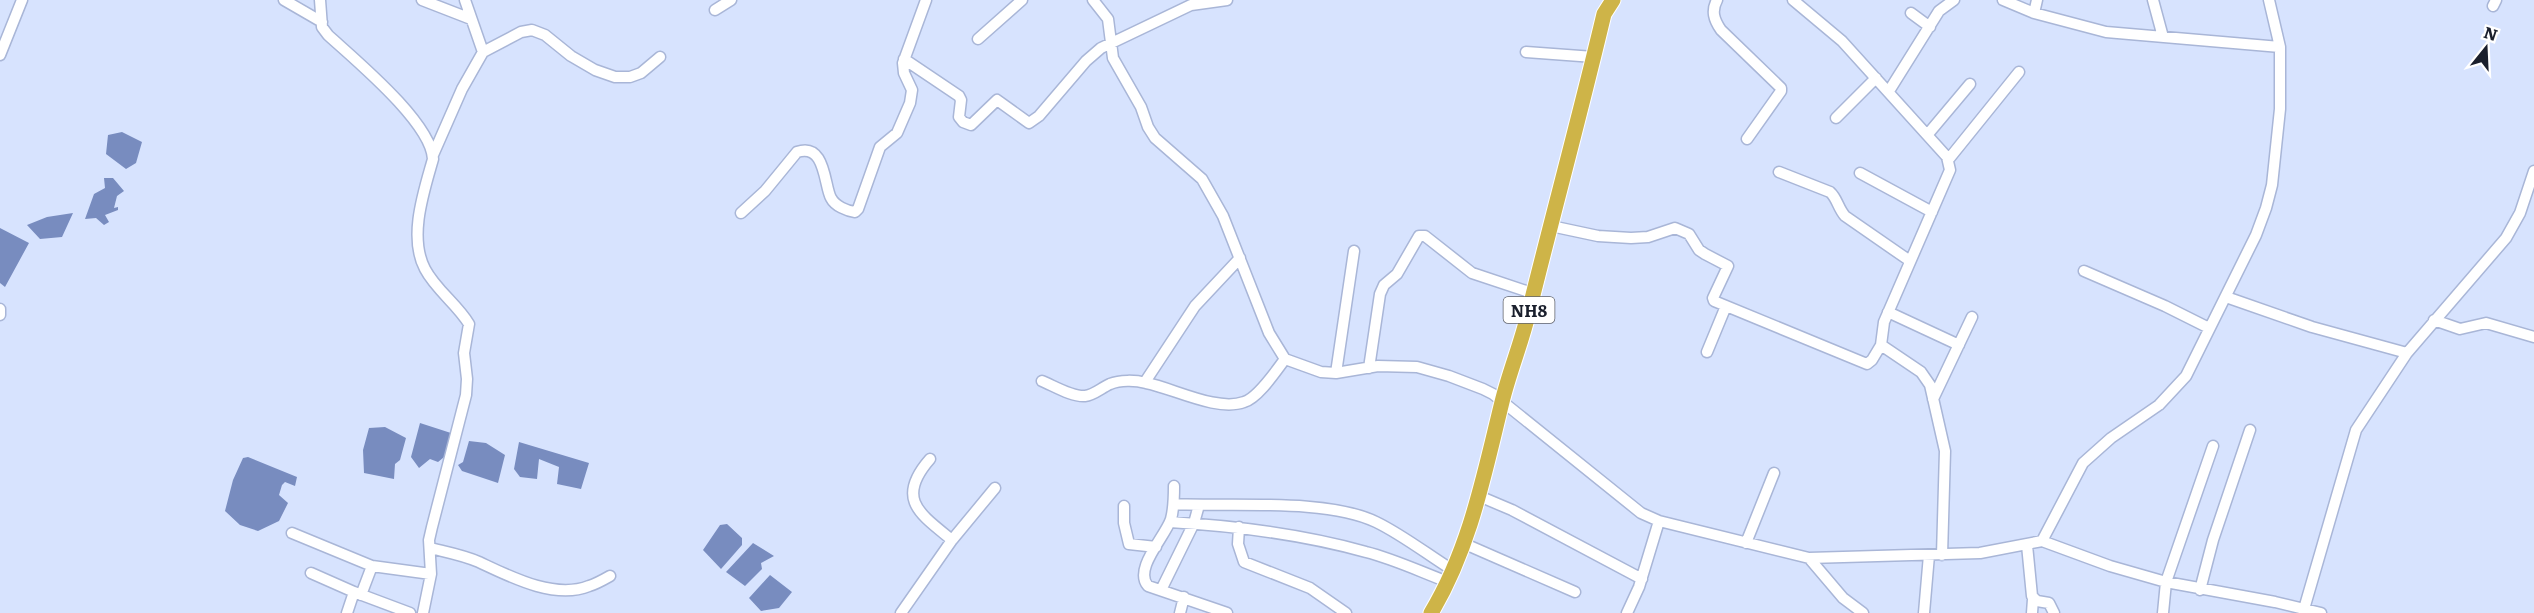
<svg xmlns="http://www.w3.org/2000/svg" width="2534" height="613" viewBox="0 0 2534 613" font-family="Literata,serif">
<style>
.water{fill:#788cbf}
.lines{fill:none;stroke-linecap:round;stroke-linejoin:round}
.minor-casing{stroke:#a9b6d7;stroke-width:13}
.highway-casing{stroke:#fff;stroke-width:17}
.minor{stroke:#fff;stroke-width:10}
.highway{stroke:#ceb448;stroke-width:15}
.labels{text-anchor:middle;dominant-baseline:central;stroke-width:4.5;stroke-linejoin:round;paint-order:stroke}
.shield{fill:#fff;stroke:#5f626b;stroke-width:1.5}
.shield-label{font-size:16px;font-weight:bold;fill:#1a1f2c}
</style>
<rect width="100%" height="100%" fill="#d7e3fe"/>
<path class="water" d="M122,132L142,142L136,163L126,169L106,154L108,135Z
M104,178H113L124,191L117,196L114,208L118,207V210L105,215L109,222L104,225L96,218L85,219L94,194L105,188Z
M73,213L62,237L40,239L27,225L47,217Z
M0,228L29,243L5,287L0,283Z
M420,423L454,434L449,453L438,462L430,459L419,468L411,457Z
M385,427L406,438L400,460L395,464L394,479L364,473L363,450L369,428Z
M469,441L486,443L505,455L498,483L462,471L458,465L463,462Z
M519,442L589,463L581,489L557,484L559,467L539,459L537,479L520,477L514,469Z
M248,457L297,477L295,486L285,482L282,485L279,495L288,503L279,521L258,531L240,525L225,511L233,480L243,458Z
M727,524L742,538V545L721,569L703,550L720,525Z
M753,543L774,556L761,563L762,569L745,586L726,572Z
M770,575L792,592L779,608L761,611L749,598Z"/>
<g class="lines">
<defs>
<path id="minor" d="M284,0L322,22
M320,0L322,27L328,35C354,59 431,122 433,159C424,191 408,237 425,269C436,290 457,304 469,324L464,353L467,379L466,395L432,527L429,540L431,574L423,613
M422,0L471,19
M465,0L483,52
M1093,0L1108,19L1113,58L1141,107L1148,127L1155,138L1202,179L1223,216L1269,333L1285,359L1321,372L1336,373L1378,366L1417,367L1449,376L1483,389L1493,394L1641,513L1659,521L1809,558L1980,553L2042,541L2110,566L2166,582L2275,602L2321,613
M1717,0C1711,11 1714,20 1721,30L1781,88V91L1747,139
M1793,0L1842,41L1947,157L1950,170L1884,322L1881,345L1921,372L1930,385L1945,451L1942,555
M2003,0L2034,13L2106,32L2280,47
M2153,0L2163,37
M2493,6L2496,0
M715,10L731,0
M1911,13L1930,27
M2034,13L2037,0
M978,39L1022,0
M1526,52L1594,57
M0,55L22,0
M904,59L959,96L961,100L959,117L963,122L971,125L997,100L1029,123L1039,116L1086,61L1101,48L1191,5L1227,0
M1889,91L1939,11L1954,0
M1836,118L1876,78
M1928,134L1970,84
M433,155L462,89L483,52L521,32L532,30L545,35L571,56L595,70L615,77H630L641,73L660,57
M1948,160L2019,72
M1779,172L1830,192C1837,198 1838,208 1845,216L1910,261
M1860,173L1932,212
M741,213L765,191L797,152C826,142 824,186 831,198C835,206 847,211 855,212L858,209L880,147L897,133L910,103L912,90L904,73L903,63L926,0
M1551,226L1598,236L1631,238L1648,237L1675,228L1689,234L1699,250L1705,254L1728,266L1713,298L1714,301L1867,364L1872,360L1881,345
M2084,271L2165,306L2209,328
M2226,297L2312,327L2407,353
M0,309V315
M1888,312L1959,345
M2434,320L2460,329L2486,323L2534,337
M1707,352L1726,306
M1369,368L1380,294L1384,285L1397,274L1419,236H1425L1472,273L1532,293
M1336,373L1354,251
M1042,381C1054,386 1072,397 1085,396C1094,395 1101,388 1110,384C1120,380 1135,380 1146,383C1173,388 1217,412 1244,402C1258,398 1276,371 1285,359
M1145,382L1195,306L1240,258
M1933,399L1972,317
M930,459C895,499 920,514 952,540
M1174,486C1174,497 1174,508 1171,519C1165,537 1133,569 1148,586L1227,613
M1479,496L1512,510L1642,579
M1174,504C1230,507 1327,498 1376,522C1403,535 1428,555 1454,571
M1124,506V523L1129,544L1156,547
M1170,522C1236,526 1302,534 1366,552C1394,559 1421,572 1448,582
M1239,527L1238,544L1244,562L1310,588L1346,613
M292,533L372,566L431,574
M2042,541L2083,463L2111,438L2159,405L2186,376L2256,235L2266,208L2272,185L2280,109V47L2269,0
M1746,543L1774,473
M1465,544L1575,592
M2027,545L2032,596L2037,601L2049,603L2054,613
M430,548C446,552 463,555 479,562C509,576 554,600 589,586C596,584 603,580 610,576
M1809,558L1843,598L1863,613
M311,573L354,592L410,613
M1161,590L1194,523L1199,505
M2200,590L2213,540L2250,430
M361,595L372,566
M2304,609L2356,430L2407,353L2506,238L2520,213L2534,171
M347,613L354,592
M901,613L952,540L995,488
M1180,613L1184,597
M1627,613L1639,587L1659,521
M1924,613L1929,555
M2032,613L2033,599
M2163,613L2166,582L2213,446"/>
<path id="highway" d="M1431,613C1470,548 1484,475 1502,402C1509,373 1521,344 1528,315C1553,214 1580,115 1604,14L1613,0"/>
</defs>
<use href="#minor" class="minor-casing"/>
<use href="#highway" class="highway-casing"/>
<use href="#minor" class="minor"/>
<use href="#highway" class="highway"/>
</g>
<g class="labels">
<rect class="shield" x="1503.5" y="297" width="51" height="26" rx="4.5"/>
<g class="shield-label">
<text x="1529" y="310">NH8</text>
</g>
</g>
<g transform="translate(2486 48) rotate(18)" stroke="#ffffff" stroke-width="4.5" paint-order="stroke">
<path d="M0-4.5L10 22L0 15L-10 22Z" fill="#1a1f2c"/>
<text y="-9" font-size="16" font-weight="bold" text-anchor="middle" fill="#1a1f2c">N</text>
</g>
</svg>
